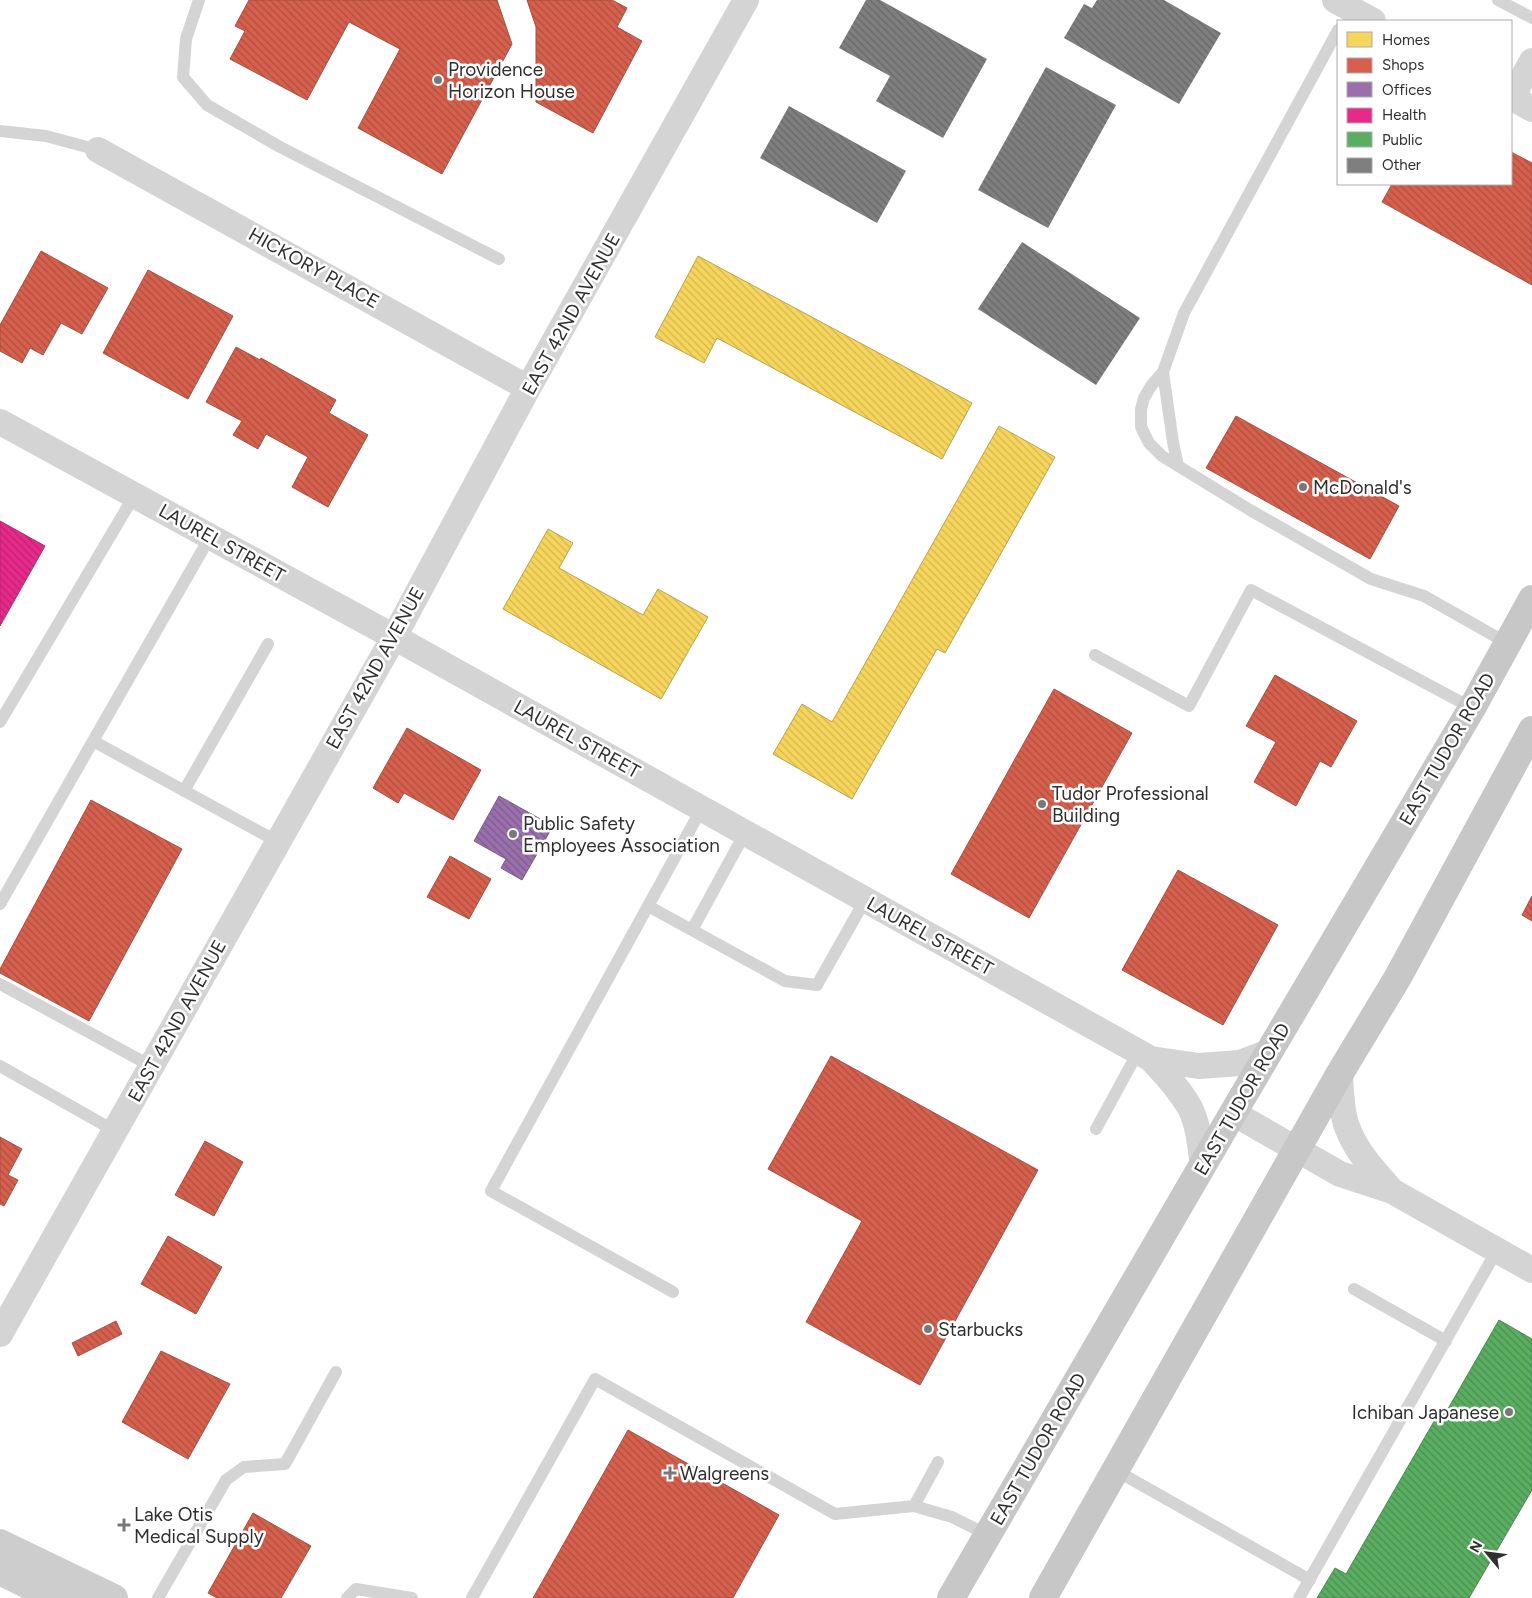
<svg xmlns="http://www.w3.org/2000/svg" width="1532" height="1598" viewBox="0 0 1532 1598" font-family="Figtree,sans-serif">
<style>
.homes{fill:url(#homes-back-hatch);stroke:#baa34e}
.shops{fill:url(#shops-back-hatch);stroke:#a45144}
.offices{fill:url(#offices-back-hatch);stroke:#795c86}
.health{fill:url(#health-back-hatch);stroke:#b02b6f}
.public{fill:url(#public-back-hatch);stroke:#4d8852}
.building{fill:url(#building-back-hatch)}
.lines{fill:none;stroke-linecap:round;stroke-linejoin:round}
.service{stroke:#d4d4d4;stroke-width:12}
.minor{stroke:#d4d4d4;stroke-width:26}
.secondary{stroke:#cdcdcd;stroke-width:28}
.primary{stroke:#c7c7c7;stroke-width:28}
.poi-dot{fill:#787878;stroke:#fff;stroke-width:2}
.labels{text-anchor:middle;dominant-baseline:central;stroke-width:5;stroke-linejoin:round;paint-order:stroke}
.poi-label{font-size:19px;fill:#2f2f2f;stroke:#fff;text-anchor:start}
.street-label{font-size:19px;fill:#2f2f2f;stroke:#fff}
</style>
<defs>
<pattern id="homes-back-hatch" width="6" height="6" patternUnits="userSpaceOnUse" patternTransform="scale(1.25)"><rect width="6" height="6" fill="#f6d55c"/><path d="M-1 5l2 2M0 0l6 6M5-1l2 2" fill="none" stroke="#d3b750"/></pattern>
<pattern id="shops-back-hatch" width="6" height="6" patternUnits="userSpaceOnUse" patternTransform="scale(1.25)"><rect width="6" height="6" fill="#d6604d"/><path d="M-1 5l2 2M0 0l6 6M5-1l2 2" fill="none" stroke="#ae5040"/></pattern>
<pattern id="offices-back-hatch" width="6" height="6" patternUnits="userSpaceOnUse" patternTransform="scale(1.25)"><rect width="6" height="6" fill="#9970ab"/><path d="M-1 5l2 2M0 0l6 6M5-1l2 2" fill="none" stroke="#7d5c8c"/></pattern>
<pattern id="health-back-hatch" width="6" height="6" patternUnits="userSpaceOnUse" patternTransform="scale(1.25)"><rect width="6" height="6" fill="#e7298a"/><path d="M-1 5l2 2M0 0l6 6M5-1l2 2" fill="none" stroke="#bc2471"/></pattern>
<pattern id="public-back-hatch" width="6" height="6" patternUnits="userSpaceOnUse" patternTransform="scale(1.25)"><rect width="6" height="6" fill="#5aae61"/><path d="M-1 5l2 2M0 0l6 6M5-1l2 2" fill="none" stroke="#4b8e50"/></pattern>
<pattern id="building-back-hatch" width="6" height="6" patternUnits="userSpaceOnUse" patternTransform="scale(1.25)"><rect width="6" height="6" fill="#7f7f7f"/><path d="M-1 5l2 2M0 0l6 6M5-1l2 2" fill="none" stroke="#686868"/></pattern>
</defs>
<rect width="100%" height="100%" fill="#fff"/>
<path class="homes" d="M698,256L972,403L942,459L717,338L704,363L655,337Z
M999,426L1055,457L945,653L937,649L852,799L773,754L802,704L832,722Z
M548,529L573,543L559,568L643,615L658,589L708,617L661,699L503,609Z"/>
<path class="shops" d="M249,0H497L512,44L442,174L358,128L400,49L349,22L307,100L230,59L245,31L235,26Z
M527,0H612L627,8L617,27L642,41L593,133L536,102V27Z
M1511,152L1532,163V285L1382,202L1392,184H1511Z
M41,251L108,288L82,334L61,323L43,355L30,348L22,363L0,351V325Z
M148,270L233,316L188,399L103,353Z
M236,347L260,360L261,358L336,400L329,413L368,435L328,507L292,487L308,457L266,434L258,449L233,435L242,421L206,402Z
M1236,416L1399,506L1370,559L1206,468Z
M1275,675L1357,721L1331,767L1320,761L1296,806L1254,782L1276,742L1246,726Z
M1054,689L1132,733L1029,918L951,874Z
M407,728L481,770L453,820L404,793L398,803L373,788Z
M91,800L182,849L89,1021L0,973V969Z
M450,856L491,879L469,919L427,897Z
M1178,870L1278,925L1223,1025L1122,970Z
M1532,896V921L1522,915Z
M831,1056L1038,1170L920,1385L806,1322L862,1221L768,1169Z
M0,1137L22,1149L8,1175L18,1180L4,1206L0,1204Z
M205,1141L243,1162L214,1216L175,1195Z
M168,1236L222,1267L196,1314L141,1284Z
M116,1321L122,1334L78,1356L72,1343Z
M161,1351L230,1384L188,1459L122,1422Z
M628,1430L779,1515L733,1598H533Z
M253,1513L311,1546L281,1598H217L208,1593Z"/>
<path class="offices" d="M499,796L553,826L522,880L501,868L506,859L474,841Z"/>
<path class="health" d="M0,521L45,546L0,626Z"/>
<path class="public" d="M1499,1320L1532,1339V1490L1469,1598H1317L1335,1568L1346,1574L1440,1411L1445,1414Z"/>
<path class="building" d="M866,0H880L987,59L943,138L876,101L890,76L839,48Z
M1097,0H1164L1221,33L1179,104L1064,38L1084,4L1092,8Z
M1046,67L1116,105L1048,228L978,190Z
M789,106L906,171L877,223L760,158Z
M1022,242L1140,318L1096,385L978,309Z"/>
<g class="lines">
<path class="service" d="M199,0L186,39L183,77L207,105L280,147L499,259
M1498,0L1532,18
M1338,30L1184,313L1163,372L1151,386L1144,398L1141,409V427L1149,443L1162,456L1250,510L1371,579L1424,596L1507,643
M0,131L46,136L98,150
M1163,372L1173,442L1178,466
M210,537L93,741L278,842
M1095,655L1189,706L1251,590L1472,708
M0,722L134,496
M184,791L268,644
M0,904L93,741
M648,906L785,981L817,985L865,900
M692,930L745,833
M0,984L151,1066
M0,1066L115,1131
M1096,1129L1138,1052
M1354,1289L1446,1341
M673,1292L491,1191L702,808
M1115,1470L1310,1580
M914,1506L938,1462
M158,1598L226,1480L244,1467L285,1464L336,1372
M347,1598L356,1589L412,1598
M472,1598L595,1379L835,1514L914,1506L952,1517L988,1535
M1299,1598L1497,1250"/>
<path class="minor" d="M1335,0L1373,21
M1511,97L1532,109
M1512,97L1532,61
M98,150L528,388
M0,422L394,637L1151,1059C1165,1074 1180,1090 1190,1108C1199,1126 1200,1146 1203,1165
M1151,1059L1199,1066L1240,1063L1269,1052
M1340,1073C1341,1090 1341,1108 1346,1124C1355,1151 1374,1170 1392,1191
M1233,1113L1340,1174L1392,1191L1532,1270
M0,1334L394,637L528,388L746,0"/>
<path class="secondary" d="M0,1543L114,1598
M0,1571L42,1592L68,1598"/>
<path class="primary" d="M951,1598L1233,1113L1472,708L1532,599
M1043,1598L1340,1073L1398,977L1532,730"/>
</g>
<g class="poi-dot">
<circle cx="438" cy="80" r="5"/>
<circle cx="1303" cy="487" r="5"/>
<circle cx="1042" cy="804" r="5"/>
<circle cx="513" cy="834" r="5"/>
<circle cx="928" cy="1329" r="5"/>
<circle cx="1509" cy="1412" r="5"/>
<path d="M667.5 1465.5h5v5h5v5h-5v5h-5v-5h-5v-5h5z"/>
<path d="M121.5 1517.5h5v5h5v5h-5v5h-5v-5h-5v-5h5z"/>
</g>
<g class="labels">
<g class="poi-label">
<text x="448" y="69">Providence<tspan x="448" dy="22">Horizon House</tspan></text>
<text x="1313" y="487">McDonald's</text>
<text x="1052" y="793">Tudor Professional<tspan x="1052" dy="22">Building</tspan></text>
<text x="523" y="823">Public Safety<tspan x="523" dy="22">Employees Association</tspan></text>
<text x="938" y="1329">Starbucks</text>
<text x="1499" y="1412" text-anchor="end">Ichiban Japanese</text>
<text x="680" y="1473">Walgreens</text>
<text x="134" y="1514">Lake Otis<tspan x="134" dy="22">Medical Supply</tspan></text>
</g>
<g class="street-label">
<text transform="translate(314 268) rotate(29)">HICKORY PLACE</text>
<text transform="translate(571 314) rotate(-61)">EAST 42ND AVENUE</text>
<text transform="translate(222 543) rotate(29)">LAUREL STREET</text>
<text transform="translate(375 668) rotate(-61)">EAST 42ND AVENUE</text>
<text transform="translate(577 739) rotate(29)">LAUREL STREET</text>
<text transform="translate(1447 749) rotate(-60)">EAST TUDOR ROAD</text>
<text transform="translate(930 936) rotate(29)">LAUREL STREET</text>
<text transform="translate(177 1021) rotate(-61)">EAST 42ND AVENUE</text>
<text transform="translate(1242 1099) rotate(-60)">EAST TUDOR ROAD</text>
<text transform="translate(1038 1449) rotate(-60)">EAST TUDOR ROAD</text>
</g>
</g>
<rect x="1337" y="20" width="175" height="165" fill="#ffffff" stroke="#acacac"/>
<rect x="1347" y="32" width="25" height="15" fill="#f6d55c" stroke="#acacac"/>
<text x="1382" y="45" font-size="15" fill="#2f2f2f">Homes</text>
<rect x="1347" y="58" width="25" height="15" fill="#d6604d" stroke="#acacac"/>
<text x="1382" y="70" font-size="15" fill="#2f2f2f">Shops</text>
<rect x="1347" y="82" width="25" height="15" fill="#9970ab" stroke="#acacac"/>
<text x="1382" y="95" font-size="15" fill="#2f2f2f">Offices</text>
<rect x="1347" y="108" width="25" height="15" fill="#e7298a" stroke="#acacac"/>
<text x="1382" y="120" font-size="15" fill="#2f2f2f">Health</text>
<rect x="1347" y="132" width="25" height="15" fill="#5aae61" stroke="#acacac"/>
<text x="1382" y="145" font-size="15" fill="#2f2f2f">Public</text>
<rect x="1347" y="158" width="25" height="15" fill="#7f7f7f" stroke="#acacac"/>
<text x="1382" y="170" font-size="15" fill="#2f2f2f">Other</text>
<g transform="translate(1487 1553) rotate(299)" stroke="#ffffff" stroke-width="4" paint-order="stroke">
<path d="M0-4L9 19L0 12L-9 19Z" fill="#2f2f2f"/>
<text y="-8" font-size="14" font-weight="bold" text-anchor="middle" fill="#2f2f2f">N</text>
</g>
</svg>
